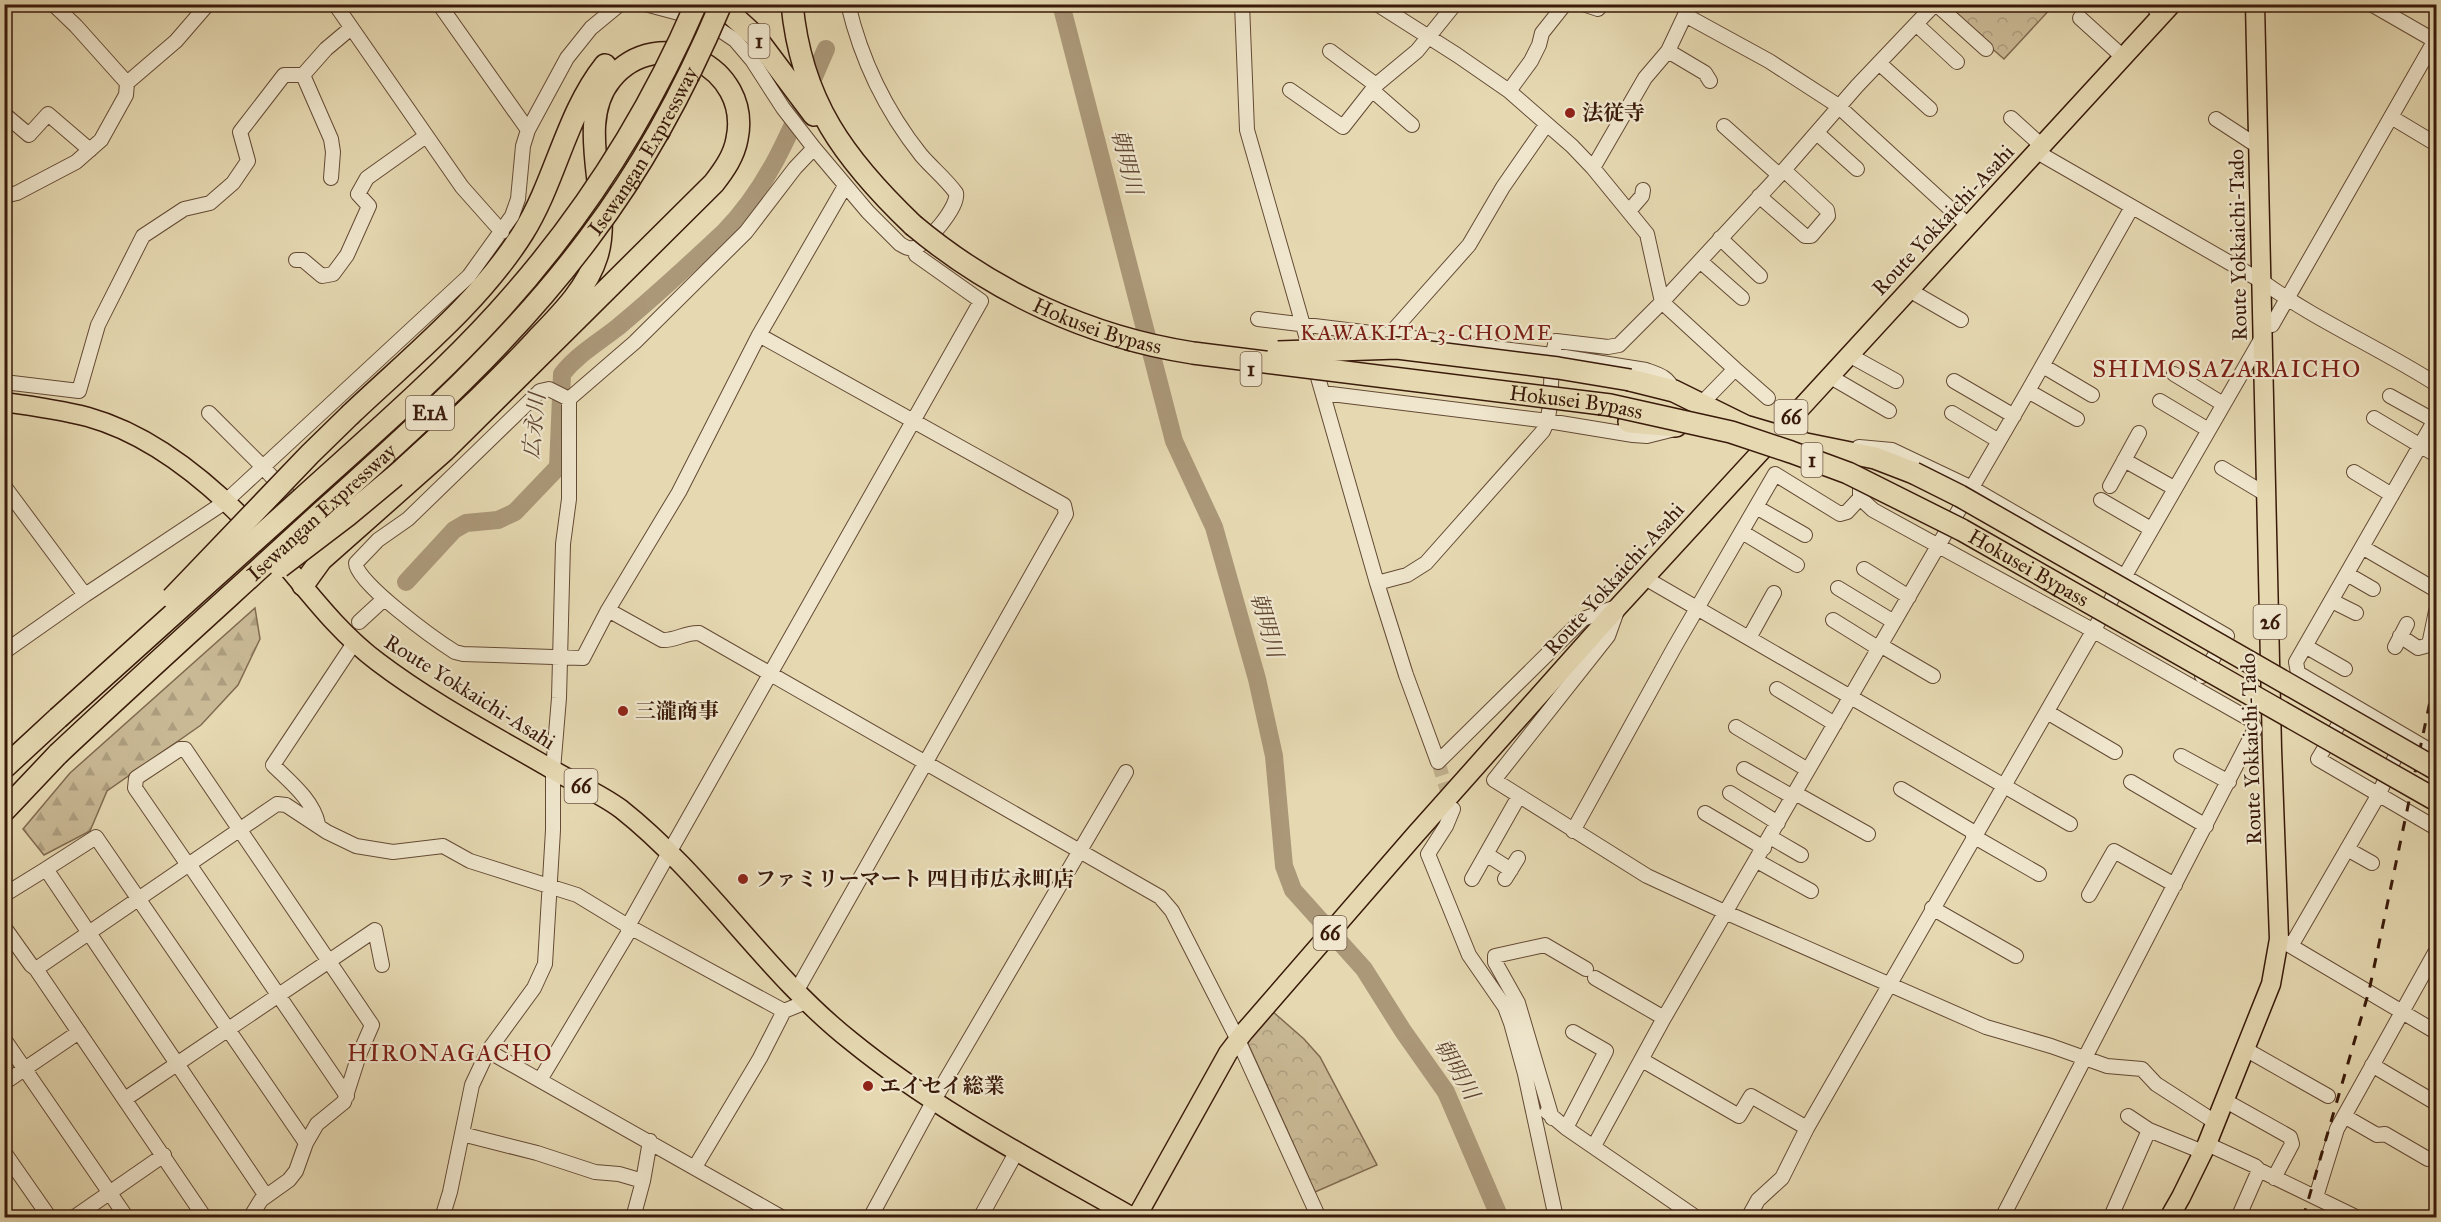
<svg xmlns="http://www.w3.org/2000/svg" width="2441" height="1222" viewBox="0 0 2441 1222" font-family="'IM FELL Great Primer','Noto Serif JP',serif">
<style>
.forest{fill:url(#forest-firs);stroke:#816a50;stroke-width:1.5}
.park{fill:url(#park-crowns);stroke:#816a50;stroke-width:1.5}
.lines{fill:none;stroke-linecap:round;stroke-linejoin:round}
.river{stroke:#ab9879;stroke-width:18}
.minor-tunnel{stroke:#c3b390;stroke-width:14;stroke-dasharray:14 7;stroke-linecap:butt}
.minor-casing{stroke:#644a34;stroke-width:16}
.major-casing{stroke:#391a0a;stroke-width:21}
.highway-casing{stroke:#391a0a;stroke-width:24}
.minor{stroke:#efe6cd;stroke-width:14}
.major{stroke:#e6d9b2;stroke-width:18}
.highway{stroke:#e6d9b2;stroke-width:21}
.rail{stroke:#391a0a;stroke-width:3;stroke-dasharray:10 10;stroke-linecap:butt}
.highway-bridge-casing{stroke:#391a0a;stroke-width:24;stroke-linecap:butt}
.highway-bridge{stroke:#e6d9b2;stroke-width:21}
.poi-dot{fill:#8f2418;stroke:#efe6cd;stroke-width:2}
.labels{text-anchor:middle;dominant-baseline:central;stroke-width:4.5;stroke-linejoin:round;paint-order:stroke}
.shield{fill:#efe6cd;stroke:#705744;stroke-width:1.5}
.shield-label{font-size:20px;font-weight:bold;fill:#391a0a}
.poi-label{font-size:21px;font-weight:bold;fill:#391a0a;stroke:#efe6cd;text-anchor:start}
.street-label{font-size:21px;fill:#391a0a;stroke:#efe6cd}
.water-label{font-size:22px;font-style:italic;fill:#614631;stroke:#efe6cd}
.neighbourhood-label{font-size:22px;letter-spacing:1.5px;fill:#7a1f14;stroke:#efe6cd}
.quarter-label{font-size:24px;letter-spacing:1.5px;fill:#7a1f14;stroke:#efe6cd}
</style>
<defs>
<pattern id="forest-firs" width="22" height="20" patternUnits="userSpaceOnUse" patternTransform="scale(1.5)"><rect width="22" height="20" fill="#c9b995"/><path d="M5 1l3.5 6h-7zM16 11l3.5 6h-7z" fill="#ad9e7f"/></pattern>
<pattern id="park-crowns" width="20" height="18" patternUnits="userSpaceOnUse" patternTransform="scale(1.5)"><rect width="20" height="18" fill="#c9b995"/><path d="M2 6a3 3 0 1 1 6 0M12 15a3 3 0 1 1 6 0" fill="none" stroke="#ad9e7f"/></pattern>
</defs>
<rect width="100%" height="100%" fill="#e6d9b2"/>
<filter id="stains"><feTurbulence type="fractalNoise" baseFrequency=".00333" numOctaves="4"/><feColorMatrix values="0 0 0 0 .2 0 0 0 0 .09 0 0 0 0 .02 0 0 0 .5 -.17"/></filter>
<radialGradient id="worn" r=".72"><stop offset=".6" stop-color="#630" stop-opacity="0"/><stop offset="1" stop-color="#630" stop-opacity=".3"/></radialGradient>
<path class="forest" d="M255,608L260,639L238,685L201,725L107,791L90,831L44,855L23,829L70,773Z"/>
<path class="park" d="M1942,5H2054L2004,59Z
M1272,1011L1304,1039L1320,1057L1377,1165L1315,1192L1246,1039Z"/>
<g class="lines">
<path class="river" d="M1061,4L1174,441L1214,527L1257,679L1274,756L1284,866L1293,890L1364,969L1403,1031L1446,1092L1500,1218
M406,582L454,530L466,523L498,520L515,512L558,467L562,374C578,354 599,342 618,327C654,297 690,264 724,232C774,182 798,112 826,49"/>
<path class="minor-tunnel" d="M1438,762L1451,803"/>
<defs>
<path id="minor" d="M335,4L462,187L502,232
M439,4L528,130
M645,4L705,20L735,40L752,60L783,108L814,148L868,212L900,244C905,247 908,249 914,248C927,244 959,207 956,193C946,179 932,168 921,155C886,111 861,59 848,4
M1242,4L1247,130L1377,583L1406,675L1438,762L1583,619L1616,607
M1377,4L1457,55L1509,91L1572,146L1593,168L1647,234L1662,302L1735,369L1700,405
M1583,4L1598,9L1602,4
M1936,4L1986,49
M2150,4L2162,15
M2371,4L2430,38
M1685,15L1769,61L1837,105L1969,226
M2080,18L2123,57
M1916,24L1957,62
M1330,51L1376,85
M1668,51L1705,73L1710,81
M1879,63L1930,109
M303,75L331,139L333,152L331,178
M127,83L176,41L208,4
M1290,90L1343,127L1376,85L1417,51L1455,4
M1372,90L1412,125
M1509,91L1531,61L1539,45L1542,33L1565,4
M4,114L29,135L48,114L90,150
M2391,117L2436,144
M2011,118L2042,146
M2216,119L2259,147
M1724,126L1779,175
M1817,133L1857,169
M2037,152L2263,282C2317,321 2380,348 2436,384
M1593,168L1645,78L1668,51L1685,15L1687,4
M4,196L17,193L76,162L101,140L126,95L127,83L76,26L53,4
M1759,196L1805,236H1811L1828,216L1827,210L1784,170
M1629,211L1642,196L1643,190
M1720,238L1760,276
M296,260H303L322,276L333,274L347,255L369,206L358,194L367,178L426,136
M1700,261L1742,298
M1909,290L1961,320
M1258,319L1552,355L1646,370C1660,375 1668,377 1674,391
M2272,325L2435,40
M1390,334L1469,245L1503,187L1546,125
M759,335L1064,505L1066,514L797,990
M1849,355L1896,381
M2043,366L2092,395
M1735,369L1768,398
M2174,374L2223,404
M1829,376L1889,411
M1954,381L2014,416
M4,382L79,391L98,325L143,236L184,209L210,203L233,183L248,161L240,132L284,75H303L326,49L351,28
M2028,391L2077,419
M1323,393L1548,421L1633,435L1647,436L1671,430
M2390,396L2435,421
M569,399L549,389L540,391L408,519L378,540L356,563C355,582 436,640 455,652L463,654L583,658L608,610L679,492L759,335L845,186
M2160,401L2207,429
M209,413L263,467L317,527
M1952,413L1999,441
M2374,418L2436,455
M2436,418L2296,662L2298,673L2436,754
M1859,447L1892,450L1972,488L2227,636L2202,676
M2124,460L2174,488
M2222,468L2267,495
M2354,472L2392,495
M4,486L85,595
M2110,486L2139,433
M1860,488V498L1873,510L2094,631L2251,720L2255,729L2002,1218
M2101,500L2151,529
M1756,507L1805,535
M1742,532L1797,565
M2362,547L2436,590
M1864,569L1909,597
M2347,574L2373,589
M1645,578L2070,824
M1377,583L1407,575L1426,563L1543,431C1556,406 1547,369 1556,341L1608,347L1619,345L1662,302L1784,170L1857,86L1935,4
M1838,588L1894,622
M2332,601L2356,613
M608,610L662,640C675,641 686,632 699,633L1160,897L1172,911L1238,1040L1319,1218
M1617,611L1608,636L1494,780L1647,876L1727,913L1986,1027L2051,1046L2107,1066L2142,1069L2156,1084L2215,1122
M1833,620L1878,648
M359,622L384,599
M2400,636L2418,648L2429,645L2436,611
M1749,638L1774,593
M1880,645L1933,676
M2305,646L2345,669
M2395,647L2407,624
M4,652L85,595L225,502L469,276L512,216L518,199L523,146L528,130L567,58L591,28L620,4
M1777,689L1835,724
M2348,709L2318,759L2436,828
M2047,712L2115,752
M1736,727L1808,770
M2181,756L2229,782
M1744,769L1793,797
M2131,782L2206,826
M1901,789L1975,833
M1730,793L1778,823
M1795,793L1868,834
M1453,809L1446,826L1428,854L1469,955L1505,1007L1511,1023L1525,1074L1556,1218
M1705,813L1764,848
M318,824C313,800 290,782 273,765L354,643
M1573,831L1674,648L1775,474L1840,514L1847,512L1860,498
M1973,836L2039,874
M1770,837L1801,855
M2347,849L2372,863
M1486,854L1511,870
M1757,861L1811,891
M189,864L347,1096
M188,865L135,788L136,778L180,749H185L372,1025L359,1055L344,1102L317,1124L306,1143L296,1171L289,1180L261,1200L250,1218
M46,869L96,837L306,1143
M1472,879L1519,796
M1505,879L1518,858
M4,895L46,869L266,1196
M2089,895L2114,851L2175,885
M1932,908L2016,956
M4,927L31,965L36,969
M2284,942L2436,1032
M2291,946L2379,794L2402,741
M1595,978L1664,1018
M4,1039L127,1218
M2245,1049L2328,1096
M488,1051L783,1218
M1642,1060L1739,1116L1751,1096L1807,1128
M2372,1065L2436,1103
M540,1080L628,933V926L670,851L981,301L916,255L913,248
M4,1083L79,1032
M125,1099L375,930L382,965
M2224,1100L2290,1137L2292,1144L2274,1178
M1547,1112L1566,1128L1697,1218
M2344,1116L2377,1135L2385,1134L2428,1159
M1552,1118L1518,1003L1495,962V956L1545,945L1586,969
M1566,1128L1606,1051L1573,1032
M2149,1130L2203,1152
M462,1134L537,1153L595,1172L619,1174L643,1181
M2207,1144L2255,1166L2259,1170L2358,1218
M1594,1146L1664,1018L2028,391L2132,207
M4,1152L50,1218
M695,1167L760,1058L784,1011L801,1004L805,998
M2316,1197L2337,1129L2436,951
M2113,1212L2149,1130L2128,1116
M73,1218L164,1155
M205,1218L36,969L277,804L286,805L327,832L356,846L393,852L443,846L470,861L577,895L628,926L784,1011
M442,1218L450,1192L472,1085L488,1051L534,988L545,964L553,830V770L559,698L563,544L569,499V399L635,342L746,232L795,168L814,148
M633,1218L643,1181L650,1141
M870,1218L934,1100L1126,772
M980,1218L1017,1151
M1748,1218L1758,1200L1782,1178L1807,1128L2263,336
M2238,1218L2259,1170"/>
<path id="major" d="M4,402C33,406 61,410 88,417C160,437 222,493 271,548C305,587 336,631 378,662C432,703 495,736 553,770C575,783 601,794 621,809C707,877 766,974 851,1041C937,1111 1038,1163 1134,1218
M1136,1218L1228,1053L1244,1032L1415,835L1618,607L2172,4
M2169,1218L2181,1197L2207,1144L2271,984L2279,939L2272,749L2255,4"/>
<path id="highway" d="M720,4L754,35L814,115
M792,4C801,101 844,159 913,225
M1630,380L1674,391L1745,426L1806,444L1875,458L1914,473
M351,414C411,357 479,303 523,233C556,180 566,114 605,65
M1629,422L1676,426
M303,585L321,560L444,451L714,183C724,170 734,156 737,139C752,67 659,21 611,79C573,125 614,202 597,256C587,289 559,316 536,340C492,388 444,432 395,476
M4,768L58,718
M4,811L58,754"/>
</defs>
<use href="#minor" class="minor-casing"/>
<use href="#major" class="major-casing"/>
<use href="#highway" class="highway-casing"/>
<use href="#minor" class="minor"/>
<use href="#major" class="major"/>
<use href="#highway" class="highway"/>
<path class="rail" d="M2303,1218L2369,991L2436,673"/>
<defs>
<g id="highway-bridge">
<path id="s1" d="M913,225C993,292 1089,337 1193,353L1610,405L1731,432L1791,452L1848,473L1962,530L2436,800"/>
<path d="M1278,352L1397,348L1558,368L1630,380"/>
<path d="M1914,473L1960,496L2436,769"/>
<path d="M280,567L347,516L395,476"/>
<path d="M172,598L310,454L351,414"/>
<path d="M58,718C139,645 219,573 300,500C367,439 436,380 497,313C580,222 647,118 696,4"/>
<path id="s2" d="M58,754C143,674 230,596 316,517C413,430 511,343 589,238C643,167 686,87 721,4"/>
</g>
</defs>
<use href="#highway-bridge" class="highway-bridge-casing"/>
<use href="#highway-bridge" class="highway-bridge"/>
</g>
<g class="poi-dot">
<circle cx="1570" cy="113" r="6"/>
<circle cx="623" cy="711" r="6"/>
<circle cx="743" cy="879" r="6"/>
<circle cx="868" cy="1086" r="6"/>
</g>
<g class="labels">
<g class="shield">
<rect x="748.5" y="24" width="21" height="34" rx="4.5"/>
<rect x="1240.5" y="352" width="21" height="34" rx="4.5"/>
<rect x="406" y="396" width="48" height="34" rx="4.5"/>
<rect x="1774.5" y="400" width="33" height="34" rx="4.5"/>
<rect x="1801.5" y="443" width="21" height="34" rx="4.5"/>
<rect x="2253.5" y="605" width="33" height="34" rx="4.5"/>
<rect x="564.5" y="769" width="33" height="34" rx="4.5"/>
<rect x="1313.5" y="916" width="33" height="34" rx="4.5"/>
</g>
<g class="shield-label">
<text x="759" y="41">1</text>
<text x="1251" y="369">1</text>
<text x="430" y="413">E1A</text>
<text x="1791" y="417">66</text>
<text x="1812" y="460">1</text>
<text x="2270" y="622">26</text>
<text x="581" y="786">66</text>
<text x="1330" y="933">66</text>
</g>
<g class="poi-label">
<text x="1582" y="113">法従寺</text>
<text x="635" y="711">三瀧商事</text>
<text x="755" y="879">ファミリーマート 四日市広永町店</text>
<text x="880" y="1086">エイセイ総業</text>
</g>
<g class="street-label">
<text stroke="none"><textPath href="#s2" startOffset="844">Isewangan Expressway</textPath></text>
<text transform="translate(1943 220) rotate(-47)">Route Yokkaichi-Asahi</text>
<text transform="translate(2238 245) rotate(-91)">Route Yokkaichi-Tado</text>
<text stroke="none"><textPath href="#s1" startOffset="212">Hokusei Bypass</textPath></text>
<text stroke="none"><textPath href="#s1" startOffset="698">Hokusei Bypass</textPath></text>
<text stroke="none"><textPath href="#s2" startOffset="358">Isewangan Expressway</textPath></text>
<text stroke="none"><textPath href="#s1" startOffset="1184">Hokusei Bypass</textPath></text>
<text transform="translate(1614 579) rotate(-48)">Route Yokkaichi-Asahi</text>
<text transform="translate(470 692) rotate(32)">Route Yokkaichi-Asahi</text>
<text transform="translate(2251 749) rotate(-92)">Route Yokkaichi-Tado</text>
</g>
<g class="water-label">
<text transform="translate(1127 162) rotate(76)">朝明川</text>
<text transform="translate(534 426) rotate(-84)">広永川</text>
<text transform="translate(1267 625) rotate(74)">朝明川</text>
<text transform="translate(1457 1069) rotate(60)">朝明川</text>
</g>
<g class="neighbourhood-label">
<text x="1427" y="332">KAWAKITA 3-CHOME</text>
</g>
<g class="quarter-label">
<text x="2227" y="369">SHIMOSAZARAICHO</text>
<text x="450" y="1053">HIRONAGACHO</text>
</g>
</g>
<rect width="2441" height="1222" fill="none" stroke="#e6d9b2" stroke-width="24"/>
<rect x="6" y="6" width="2429" height="1210" fill="none" stroke="#391a0a" stroke-width="3"/>
<rect x="12" y="12" width="2417" height="1198" fill="none" stroke="#391a0a" stroke-width="1.5"/>
<rect width="100%" height="100%" filter="url(#stains)"/>
<rect width="100%" height="100%" fill="url(#worn)"/>
</svg>
